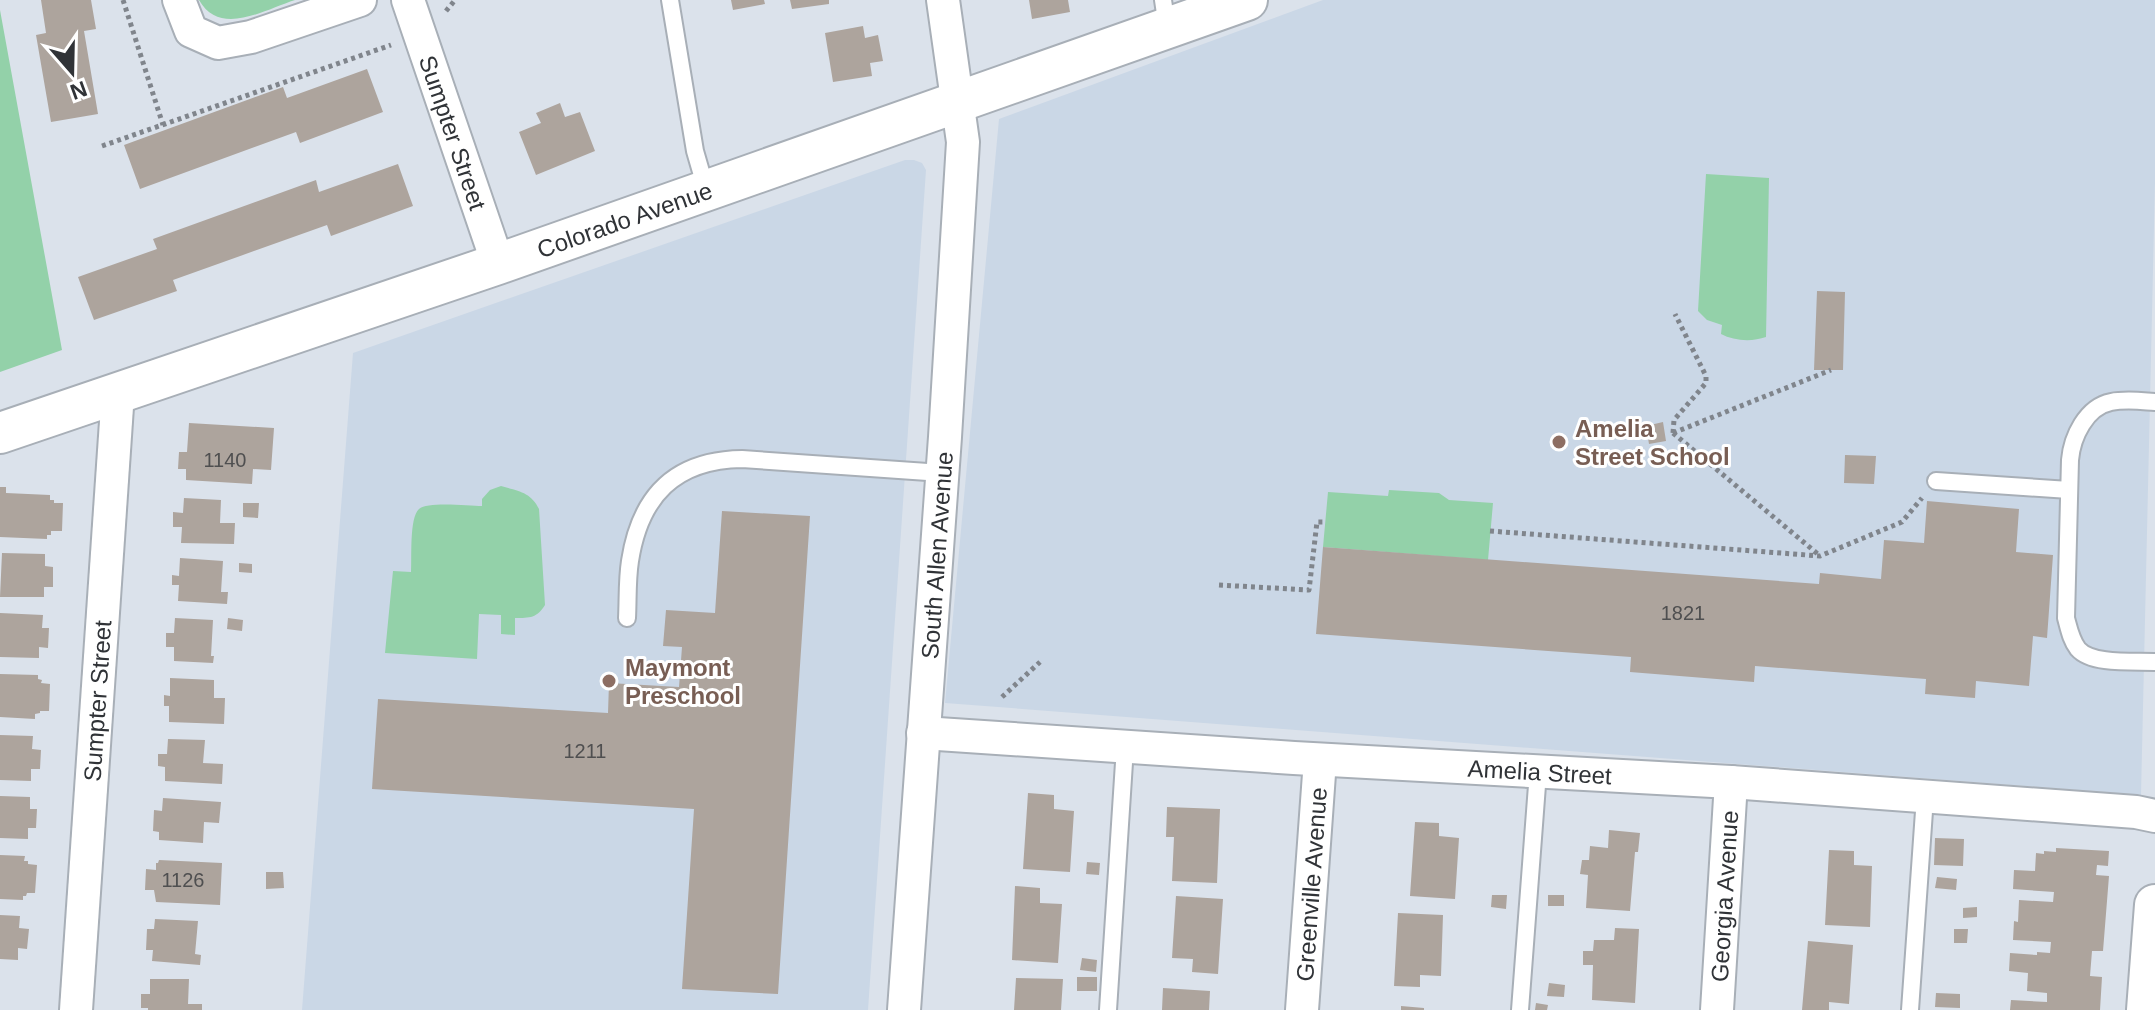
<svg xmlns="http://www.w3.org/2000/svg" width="2155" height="1010" viewBox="0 0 2155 1010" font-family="Helvetica,sans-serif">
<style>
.built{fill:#cad7e6}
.green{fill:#93d1a9}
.building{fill:#ada49d}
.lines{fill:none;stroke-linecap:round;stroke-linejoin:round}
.service-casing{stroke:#a8afb7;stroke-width:20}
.minor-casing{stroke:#a8afb7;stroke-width:36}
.tertiary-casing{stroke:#a8afb7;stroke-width:44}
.path{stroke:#80858c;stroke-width:5;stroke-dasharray:4 4;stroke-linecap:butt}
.service{stroke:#fff;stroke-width:16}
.minor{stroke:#fff;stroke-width:32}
.tertiary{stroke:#fff;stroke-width:40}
.education-dot{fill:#8d6e63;stroke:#fff;stroke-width:3}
.labels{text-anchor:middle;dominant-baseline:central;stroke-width:6;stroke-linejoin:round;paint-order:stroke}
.number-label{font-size:20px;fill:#4f4f50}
.street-label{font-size:24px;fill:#303337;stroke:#fff}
.education-label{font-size:24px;font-weight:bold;fill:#785e54;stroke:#fff;text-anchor:start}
</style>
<rect width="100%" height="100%" fill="#dbe2eb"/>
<path class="built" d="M1323,0H2155V182L2141,795L945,703L999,119Z
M905,160H914L922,163L926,170L868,1010H302L353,353Z"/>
<path class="green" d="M199,0H295C264,10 220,37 199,0Z
M0,10L62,350L0,372Z
M1706,174L1769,178L1766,337C1752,342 1734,341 1721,334L1722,325L1707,320L1698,311Z
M501,486C518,491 531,492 539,509L545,605C537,618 530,618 515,618V635L501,634V615L479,614L477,659L385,653L393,571L411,572C412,559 409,518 419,509C428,501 469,506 482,506V499L490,490Z
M1389,490L1439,493L1449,500L1493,503L1488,560L1323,547L1328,492L1388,496Z"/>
<path class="building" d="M41,0H91L96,29L84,31L98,114L51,122L36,35L46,33Z
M731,0H764L765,4L733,10Z
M790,0H829V4L792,9Z
M1029,0H1068L1070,12L1032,19Z
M863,26L865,38L878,35L883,61L870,63L872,76L833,82L825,33Z
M367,69L383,112L300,143L296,132L140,189L124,145L283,87L287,98Z
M560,103L565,117L580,112L595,151L536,175L519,132L541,123L536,113Z
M398,164L413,206L331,236L327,225L173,280L177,291L94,320L78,277L157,249L153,239L316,180L319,192Z
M1817,291L1845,292L1843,370H1814Z
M1663,422L1666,441L1649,444L1646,426Z
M189,423L274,428L271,470L253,469L252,484L186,480V469H178L179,452H187Z
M1845,455L1876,456L1874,484L1844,483Z
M0,487H6V493L50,495V500H54V503H63L62,531H51V535H47V539L0,537Z
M184,498L221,500L220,523H235L234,544L181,543L182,527H173V512L183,513Z
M1927,501L2019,509L2016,552L2053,555L2047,638L2033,636L2029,686L1976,681L1975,698L1925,694L1926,679L1755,666L1754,682L1630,672L1631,657L1316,634L1323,547L1819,584L1820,573L1881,579L1884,540L1924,543Z
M243,503H259L258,518L243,517Z
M722,511L810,516L778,994L682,989L694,809L372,789L378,699L608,713L609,683L679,687L682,647L663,646L666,610L715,613Z
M2,553L45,554V566L53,567V587H44V597H0Z
M180,558L223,561L221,592H228L227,604L178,601L179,585H172V575L179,576Z
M239,563L252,564V573L239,572Z
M0,613L43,615L42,628H49L48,648L39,647V658L0,657Z
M175,618L213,620L211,656H214L213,663L174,661V647H166V633H174Z
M228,618L243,620L242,631L227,629Z
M0,674L38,675V679L42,680L41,683L50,684L49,711H40V713L35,714V719L0,717Z
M170,678L214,680V698H225L224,724L169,722V706H164V695L170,696Z
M0,735L33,736L32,749L41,750L40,769H31V781L0,780Z
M168,739L205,740L203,763L223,764L222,784L165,781V767L158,766V754H167Z
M1028,793L1054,795V809L1074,811L1070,872L1023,869Z
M0,796L30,797V809H37L36,828H28V839L0,838Z
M163,798L221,802L219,823L204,822L203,843L159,840V832L153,831L154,810L162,811Z
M1167,807L1220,809L1217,883L1172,881L1174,837H1166Z
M1415,822L1439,823V836L1459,838L1455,899L1410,896Z
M1609,830L1640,833L1638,852H1635L1630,911L1586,908L1588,875L1580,874L1582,860H1589L1590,846L1608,848Z
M1935,838L1964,839L1963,866L1934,865Z
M2056,848L2109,851L2108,866L2097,865L2096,875L2109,876L2103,951H2092L2090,976L2102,977L2100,1010H2010L2011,1000L2047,1002V993L2027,991L2028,973L2009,971L2010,953L2037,955V952L2050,953L2051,942L2013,940L2014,921L2018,922L2019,900L2053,902L2054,892L2013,889L2014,870L2035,871L2036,853L2044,854V851L2056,852Z
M1829,850L1854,851V865L1872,866L1870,927L1825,925Z
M0,855L25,856L24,861H28V864L37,865L35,893H27L26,896H23V900L0,899Z
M159,860L222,863L220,905L156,902L154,890H145L146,869L156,870V863H158Z
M1087,862L1100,863L1099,875L1086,874Z
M266,872H283L284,888L266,889Z
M1937,877L1957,879L1956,890L1935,888Z
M1015,886L1040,888V903L1062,904L1058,963L1012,960Z
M1492,895H1507L1506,909L1491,907Z
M1548,895H1564V906H1548Z
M1176,896L1223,899L1218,974L1192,972L1193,959L1172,958Z
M1977,907V917L1963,918V908Z
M1398,913L1443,915L1441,976L1420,975V987L1394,986Z
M0,915L20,916L19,928L29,929L27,949L18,948V960L0,959Z
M155,919L198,921L195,954L201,955L200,965L152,961L153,950H146L147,929H154Z
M1615,928L1639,929L1635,1003L1592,1000L1593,965H1583V951H1593L1594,940H1614Z
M1954,929H1968L1967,943H1954Z
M1808,941L1853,945L1849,1004L1829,1002V1010H1802Z
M1082,958L1097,960L1096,972L1080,970Z
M1077,977H1097V991H1077Z
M1016,978L1063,979L1061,1010H1014Z
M150,979H189L188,1004H202V1010H148V1008H141V994H150Z
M1549,983L1565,985L1564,997L1547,996Z
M1163,988L1210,991L1209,1010H1162Z
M1936,993L1960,994V1008L1935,1007Z
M1536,1003L1548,1005L1547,1010H1535Z
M1401,1006L1424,1008V1010H1401Z"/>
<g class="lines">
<defs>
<path id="service" d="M670,0L695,151L706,189
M1163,0L1167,27
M2155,402C2140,401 2126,399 2111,402C2086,407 2072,437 2070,460L2066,618C2069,629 2071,640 2078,649C2092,665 2134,661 2155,662
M1936,481L2069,490
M627,618C628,599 627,580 630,561C640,496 675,460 742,459L942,473
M1108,1010L1125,747
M1520,1010L1538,772
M1910,1010L1925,797"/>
<g id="minor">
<path d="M179,0L191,31L218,43L251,37L360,0"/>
<path id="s1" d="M408,0L498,264"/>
<path id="s2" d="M923,733L1294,758L1731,782L2136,812L2155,816"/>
<path id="s3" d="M76,1010L118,392"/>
<path id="s4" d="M904,1010L945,437L963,142L943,0"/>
<path id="s5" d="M1302,1010L1320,760"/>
<path id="s6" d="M1717,1010L1731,782"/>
</g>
<g id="tertiary">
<path id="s7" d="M0,433L498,264L1247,0"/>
<path d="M2147,1010L2155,905"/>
</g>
</defs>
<use href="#service" class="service-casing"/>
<use href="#minor" class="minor-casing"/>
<use href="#tertiary" class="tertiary-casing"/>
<path class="path" d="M123,0L163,125
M446,11L455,0
M102,146L391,45
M1673,433L1819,555
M1673,433L1831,370
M1673,433L1674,420L1706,383V376L1675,314
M1490,531L1820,556L1902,522L1922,498
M1219,585L1309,590L1317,522H1325
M1002,697L1040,662"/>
<use href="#service" class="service"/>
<use href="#minor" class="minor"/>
<use href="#tertiary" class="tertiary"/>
</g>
<g class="education-dot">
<circle cx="1559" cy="442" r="8"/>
<circle cx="609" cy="681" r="8"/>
</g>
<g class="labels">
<g class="number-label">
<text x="225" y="460">1140</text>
<text x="1683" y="613">1821</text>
<text x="585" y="751">1211</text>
<text x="183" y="880">1126</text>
</g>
<g class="street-label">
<text stroke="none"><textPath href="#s1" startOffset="140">Sumpter Street</textPath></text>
<text stroke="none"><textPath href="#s7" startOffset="660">Colorado Avenue</textPath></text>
<text stroke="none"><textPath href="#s4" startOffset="456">South Allen Avenue</textPath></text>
<text stroke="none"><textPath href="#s3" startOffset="310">Sumpter Street</textPath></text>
<text stroke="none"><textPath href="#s2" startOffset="618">Amelia Street</textPath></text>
<text stroke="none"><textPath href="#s5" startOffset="126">Greenville Avenue</textPath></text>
<text stroke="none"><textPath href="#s6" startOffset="114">Georgia Avenue</textPath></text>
</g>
<g class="education-label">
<text x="1575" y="428">Amelia<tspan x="1575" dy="28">Street School</tspan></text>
<text x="625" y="667">Maymont<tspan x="625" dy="28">Preschool</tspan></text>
</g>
</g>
<g transform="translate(72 72) rotate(160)" stroke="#ffffff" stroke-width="6" paint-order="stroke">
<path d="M0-6L14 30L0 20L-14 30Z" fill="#303337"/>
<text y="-12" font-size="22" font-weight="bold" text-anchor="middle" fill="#303337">N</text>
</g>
</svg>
